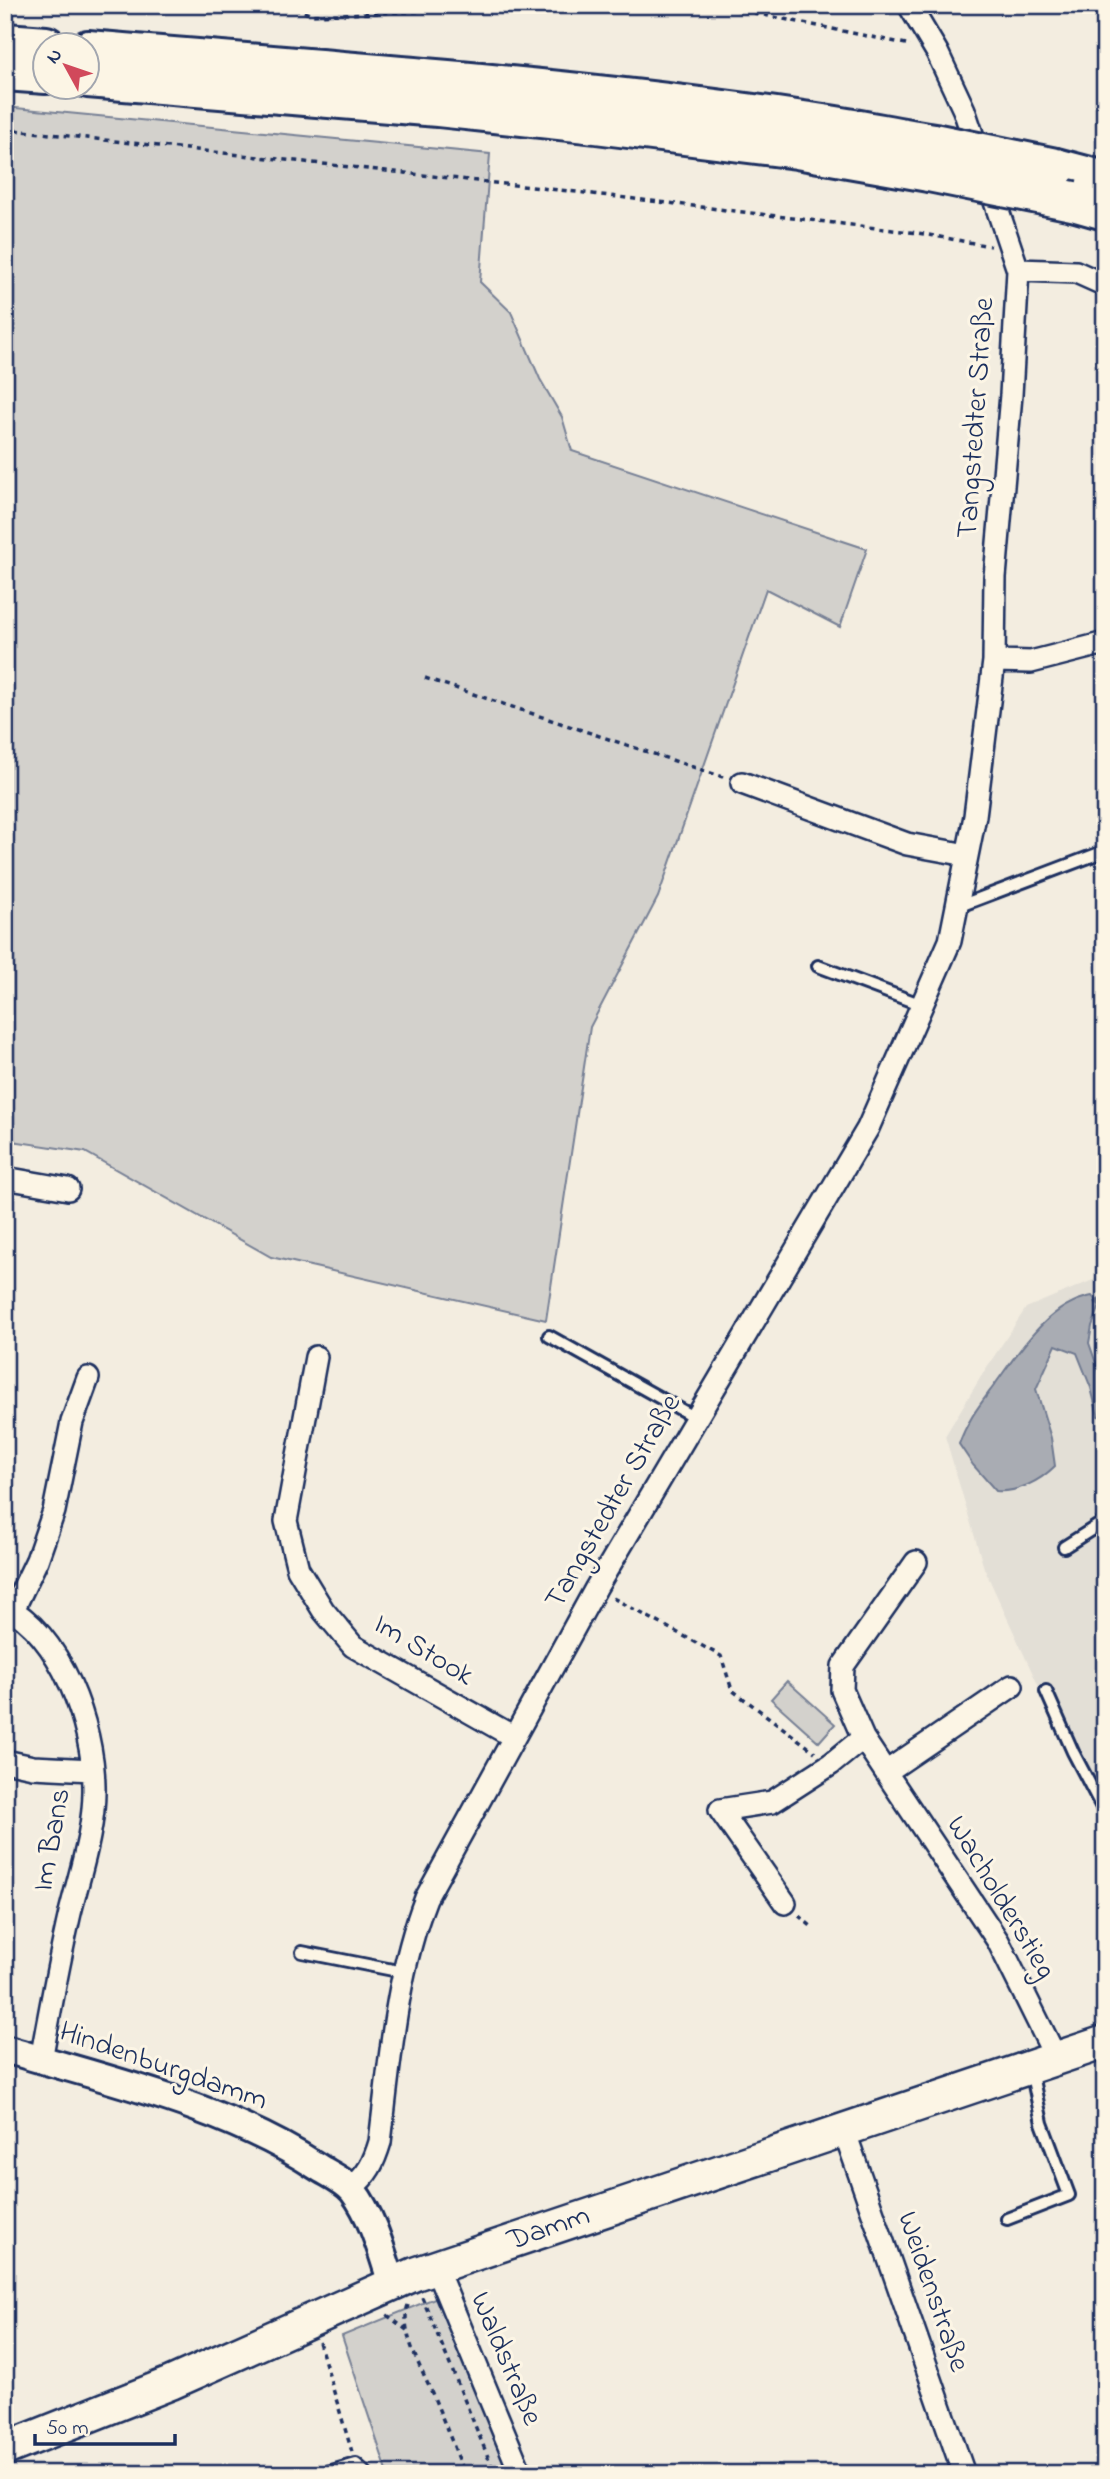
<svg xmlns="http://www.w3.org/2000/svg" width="1110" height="2479" viewBox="0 0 1110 2479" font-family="'Indie Flower',sans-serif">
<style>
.built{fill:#e3dfd6}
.green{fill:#d3d1cc;stroke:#778095;stroke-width:2}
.water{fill:#a9acb3;stroke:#707a91;stroke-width:2}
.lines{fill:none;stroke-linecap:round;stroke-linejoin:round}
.stream{stroke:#707a91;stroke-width:5}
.service-casing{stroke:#1b2f5e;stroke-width:16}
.minor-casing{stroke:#1b2f5e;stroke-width:26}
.tertiary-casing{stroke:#1b2f5e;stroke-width:32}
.secondary-casing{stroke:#1b2f5e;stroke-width:37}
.motorway-casing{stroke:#1b2f5e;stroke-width:44}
.path{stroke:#1b2f5e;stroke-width:3.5;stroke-dasharray:5 5;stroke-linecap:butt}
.service{stroke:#fcf5e5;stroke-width:10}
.minor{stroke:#fcf5e5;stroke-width:21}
.tertiary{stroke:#fcf5e5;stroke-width:26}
.secondary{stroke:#fcf5e5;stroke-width:32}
.motorway{stroke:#fcf5e5;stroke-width:38}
.motorway-bridge-casing{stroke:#1b2f5e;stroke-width:44;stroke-linecap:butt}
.motorway-bridge{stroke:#fcf5e5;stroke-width:38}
.labels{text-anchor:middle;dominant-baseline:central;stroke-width:6;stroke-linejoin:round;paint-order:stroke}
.street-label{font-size:30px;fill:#1b2f5e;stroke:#fcf5e5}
</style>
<rect width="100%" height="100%" fill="#f3ede0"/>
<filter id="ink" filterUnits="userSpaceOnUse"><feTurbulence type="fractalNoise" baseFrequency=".0143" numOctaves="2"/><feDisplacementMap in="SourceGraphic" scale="14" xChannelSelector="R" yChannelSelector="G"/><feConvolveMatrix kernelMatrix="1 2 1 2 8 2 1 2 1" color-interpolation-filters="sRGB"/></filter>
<g filter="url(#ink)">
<path class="built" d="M1105,1275V1823L1070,1754L984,1568L945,1436L985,1370L1026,1308Z"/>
<path class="green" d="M5,107L490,154L480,282L511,312L540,379L562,417L572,451L867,549L840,627L766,589L658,897L590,1027L546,1320L271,1257L85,1152L5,1140Z
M787,1681L835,1724L819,1742L771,1699Z
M437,2297L511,2474H388L342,2336Z"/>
<path class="water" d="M1092,1296L1100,1306L1092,1326L1089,1343L1105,1389V1418L1098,1416L1091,1388L1077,1353L1056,1345L1036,1389L1051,1438L1055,1466C1040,1481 1017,1493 996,1491L973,1465L959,1444C967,1421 979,1406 993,1387C1018,1353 1047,1304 1092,1296Z"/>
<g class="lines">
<path class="stream" d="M1097,1302L1105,1298"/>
<defs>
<path id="service" d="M957,907L1105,851
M818,966L922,1005
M549,1336L696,1418
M1064,1547L1105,1521
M1046,1691L1073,1752L1105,1813
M302,1952L403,1972
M1007,2219L1069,2195L1042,2123L1031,2070
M321,2474L356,2464L367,2474"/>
<path id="minor" d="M1018,270L1076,272L1105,285
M994,661L1031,662L1105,643
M742,783L907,844L967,855
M5,1178L68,1189
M316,1357L286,1521L298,1569L323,1610L353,1646L514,1737
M916,1562L843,1666L842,1690L863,1738L998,1941L1056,2058
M5,1606C62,1636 93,1725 94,1786C95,1828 80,1872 70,1913C59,1961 50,2010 41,2060
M13,1610L37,1560L54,1511L72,1422L88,1378
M5,1761L33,1767L92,1770
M886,1772L1012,1686
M785,1903L720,1810L772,1802L831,1764L863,1738
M844,2130L964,2474
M351,2188C368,2175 374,2162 380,2142C390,2060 396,1975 426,1898L596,1588L868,1128L950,941L975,816L994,661L995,577L1011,395L1018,270L964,110L937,52L909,5
M436,2268L521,2474"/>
<path id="tertiary" d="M5,2049C111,2081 225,2106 318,2167C329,2174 345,2181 353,2191C373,2217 382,2253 392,2284"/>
<path id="secondary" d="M5,2449L171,2383L415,2274L1105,2042"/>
<path id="motorway" d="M5,43L46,46
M88,50C326,70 566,86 803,121C847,127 890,136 934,143
M5,71L46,74
M88,78L438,107L596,124L797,149L929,172
M1056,168L1105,181
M1073,201L1105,210"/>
</defs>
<use href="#service" class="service-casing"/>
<use href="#minor" class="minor-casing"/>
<use href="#tertiary" class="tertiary-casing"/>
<use href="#secondary" class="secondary-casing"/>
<use href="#motorway" class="motorway-casing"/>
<path class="path" d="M285,5L312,15L621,5
M715,5L911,45
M5,129L568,191L918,233L990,246
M425,678L723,777
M613,1598L721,1656L732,1690L815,1752
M799,1916L812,1927
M422,2297L495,2474
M408,2305C399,2331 422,2370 432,2393C443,2419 454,2447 465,2474
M387,2315L408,2331
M319,2342L352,2452"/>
<use href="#service" class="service"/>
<use href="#minor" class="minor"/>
<use href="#tertiary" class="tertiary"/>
<use href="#secondary" class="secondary"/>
<use href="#motorway" class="motorway"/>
<defs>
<path id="motorway-bridge" d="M934,143L1056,168
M929,172L1073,201"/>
</defs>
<use href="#motorway-bridge" class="motorway-bridge-casing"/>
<use href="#motorway-bridge" class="motorway-bridge"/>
</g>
</g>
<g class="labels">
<g class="street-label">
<text transform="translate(977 418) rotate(-86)">Tangstedter Straße</text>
<text transform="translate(614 1502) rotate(-60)">Tangstedter Straße</text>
<text transform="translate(423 1651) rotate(31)">Im Stook</text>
<text transform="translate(53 1840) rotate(-80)">Im Bans</text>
<text transform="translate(1000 1898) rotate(59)">Wacholderstieg</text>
<text transform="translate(163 2067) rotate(19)">Hindenburgdamm</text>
<text transform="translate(549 2229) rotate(-19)">Damm</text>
<text transform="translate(932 2292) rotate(71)">Weidenstraße</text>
<text transform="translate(505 2359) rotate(67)">Waldstraße</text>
</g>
</g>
<rect width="1110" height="2479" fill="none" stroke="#fcf5e5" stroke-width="28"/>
<rect x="14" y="14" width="1082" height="2451" fill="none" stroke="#1b2f5e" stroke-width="2.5" filter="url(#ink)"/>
<g transform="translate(66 66) rotate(310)"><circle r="33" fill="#fcf5e5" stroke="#a2a6af" stroke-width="2"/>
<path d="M0-5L12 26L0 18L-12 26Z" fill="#d1495b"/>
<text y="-10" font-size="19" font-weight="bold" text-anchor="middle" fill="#1b2f5e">N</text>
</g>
<path d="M35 2434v10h140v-10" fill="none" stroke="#1b2f5e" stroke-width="3.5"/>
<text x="46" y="2434" font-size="21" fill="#1b2f5e" stroke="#fcf5e5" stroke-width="5" paint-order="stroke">50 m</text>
</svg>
